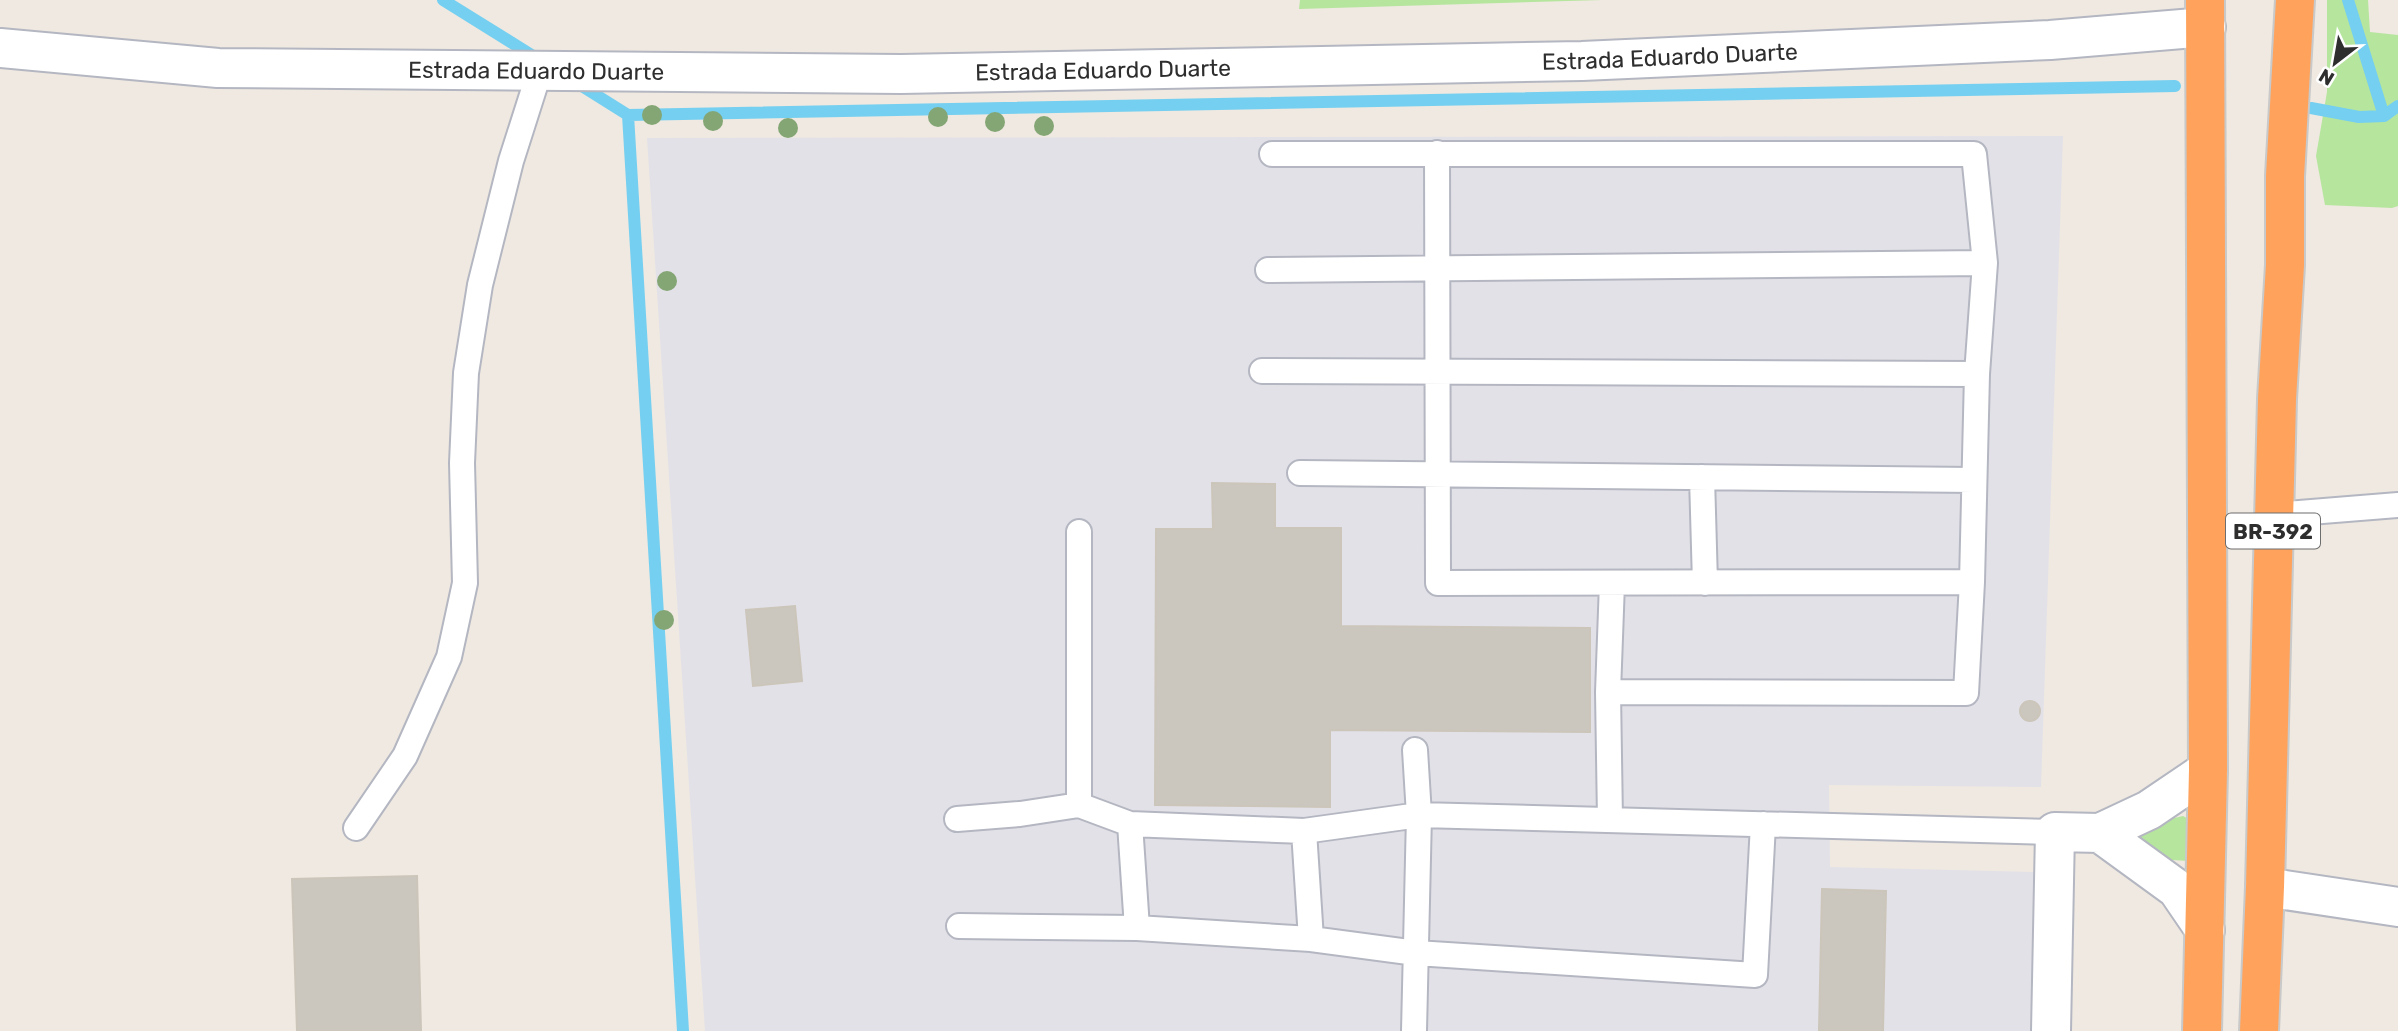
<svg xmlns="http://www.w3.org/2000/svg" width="2398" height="1031" viewBox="0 0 2398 1031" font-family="Rubik,sans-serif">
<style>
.industrial{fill:#e3e1e8}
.green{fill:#b6e59e}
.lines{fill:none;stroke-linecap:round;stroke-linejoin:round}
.stream{stroke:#75cff0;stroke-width:12}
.building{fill:#cbc7bf;stroke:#cbc5ba;stroke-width:2}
.lane-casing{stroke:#b4b7c1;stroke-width:28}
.street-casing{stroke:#b4b7c1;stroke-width:42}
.secondary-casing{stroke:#b4b7c1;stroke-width:42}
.highway-casing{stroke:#c9c9c9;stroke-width:42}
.lane{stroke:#fff;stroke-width:24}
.street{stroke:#fff;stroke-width:38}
.secondary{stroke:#fff;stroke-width:38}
.highway{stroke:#ffa35c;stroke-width:38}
.tree{fill:#84a574}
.labels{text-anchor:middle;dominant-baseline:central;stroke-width:5;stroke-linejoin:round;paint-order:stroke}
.shield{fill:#fff;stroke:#6d6d6d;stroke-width:2}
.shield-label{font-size:21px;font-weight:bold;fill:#2e2e2e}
.street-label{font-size:23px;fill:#2e2e2e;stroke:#fff}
</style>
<rect width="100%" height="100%" fill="#efe9e1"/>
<path class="industrial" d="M2063,136L2041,787L1829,785L1830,867L2037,872L2030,1031H705L647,138Z"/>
<path class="green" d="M1300,0H1602L1299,9Z
M2327,0H2368L2370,32L2398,35V206L2392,208L2325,205L2316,156L2327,92Z
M2183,816L2198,824L2189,861L2172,860L2133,840L2170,819Z"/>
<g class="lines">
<path class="stream" d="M443,0L538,59
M2348,0L2384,116
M577,83L628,115L2175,86
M2311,108L2359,117L2384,116L2398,106
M628,115L683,1031"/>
</g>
<path class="building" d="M1212,483L1275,484V528H1341V626L1590,628V732L1330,730V807L1155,805L1156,529H1213Z
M795,606L802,681L753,686L746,610Z
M2020 711a10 10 0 1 1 20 0a10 10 0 1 1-20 0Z
M417,876L421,1031H297L292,879Z
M1822,889L1886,891L1883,1031H1819Z"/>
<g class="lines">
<defs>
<path id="lane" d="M1437,153L1438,583L1972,582
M1272,154H1974L1985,263L1977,374L1972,582L1966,693L1608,692
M1268,270L1985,263
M1262,371L1977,374
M1300,473L1974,480
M1702,477L1705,583
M2273,515L2398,505
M1079,532V805
M957,819L1020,814L1079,805L1130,824L1304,831L1419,815L2055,832
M1610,820L1608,692L1612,583
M1130,824L1137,928
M356,828L405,756L449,657L465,583L462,463L466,373L480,285L511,161L540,70
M1304,831L1311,939
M959,926L1137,928L1311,939L1416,953L1755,975L1763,824
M1414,1031L1419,815L1415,750"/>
<path id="street" d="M2100,833L2177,889L2205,930
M2265,887L2398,907
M2051,1031L2055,832L2100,833L2149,810L2208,770"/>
<g id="secondary">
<path id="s1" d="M0,48L218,68L901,74L1582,61L2050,40L2206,27"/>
</g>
<path id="highway" d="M2202,1031L2208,770L2205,0
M2259,1031L2265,887L2277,399L2285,265V176L2295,0"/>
</defs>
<use href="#lane" class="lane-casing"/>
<use href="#street" class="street-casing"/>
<use href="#secondary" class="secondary-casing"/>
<use href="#highway" class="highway-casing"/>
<use href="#lane" class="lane"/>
<use href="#street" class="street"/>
<use href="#secondary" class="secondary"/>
<use href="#highway" class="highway"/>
</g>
<g class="tree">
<circle cx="652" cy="115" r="10"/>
<circle cx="938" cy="117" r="10"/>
<circle cx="713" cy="121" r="10"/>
<circle cx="995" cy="122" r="10"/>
<circle cx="1044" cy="126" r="10"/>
<circle cx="788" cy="128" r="10"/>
<circle cx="667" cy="281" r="10"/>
<circle cx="664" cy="620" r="10"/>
</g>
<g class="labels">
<rect class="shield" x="2226" y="513.5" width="94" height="35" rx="5"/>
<g class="shield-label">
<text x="2273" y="531">BR-392</text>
</g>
<g class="street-label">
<text stroke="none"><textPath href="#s1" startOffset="1671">Estrada Eduardo Duarte</textPath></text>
<text stroke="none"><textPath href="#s1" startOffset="537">Estrada Eduardo Duarte</textPath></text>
<text stroke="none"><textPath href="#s1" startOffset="1104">Estrada Eduardo Duarte</textPath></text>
</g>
</g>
<g transform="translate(2335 63) rotate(211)" stroke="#ffffff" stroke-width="5" paint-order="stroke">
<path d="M0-5L12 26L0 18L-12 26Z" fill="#2e2e2e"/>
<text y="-10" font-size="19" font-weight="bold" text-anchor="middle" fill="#2e2e2e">N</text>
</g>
</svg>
